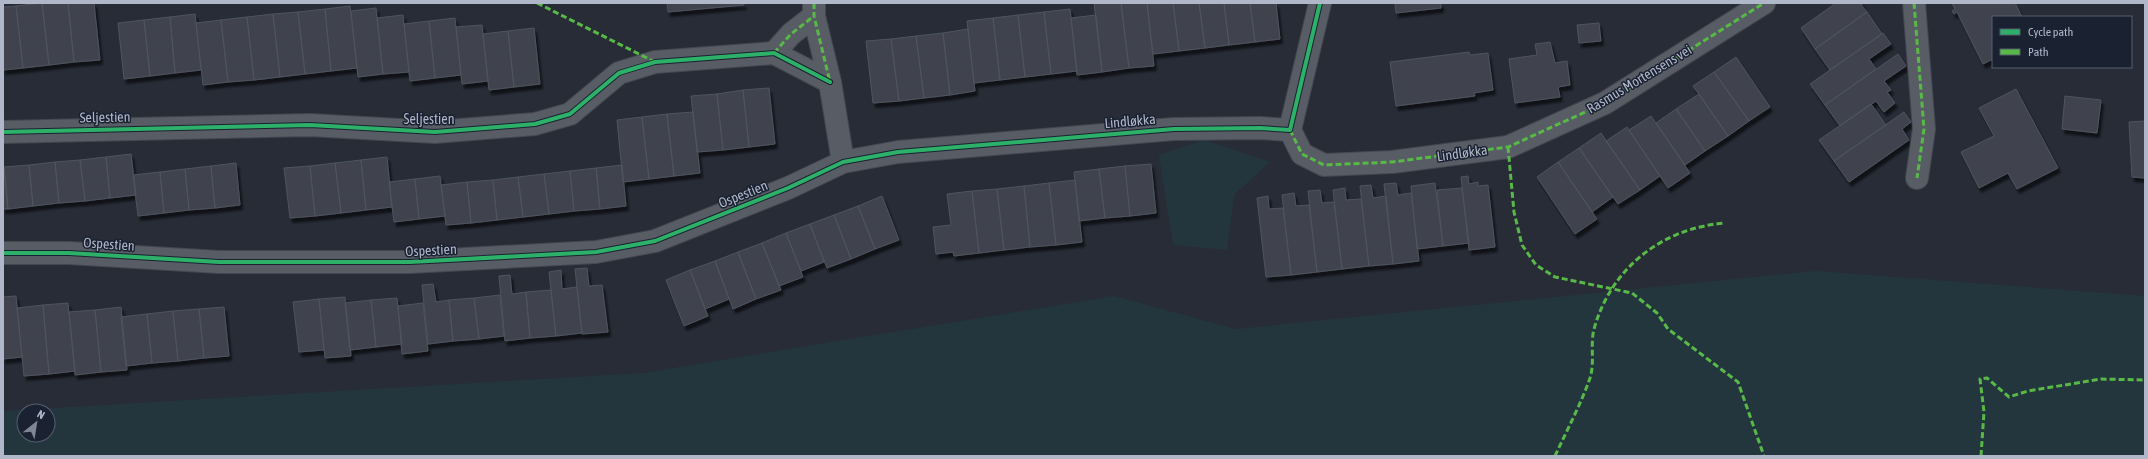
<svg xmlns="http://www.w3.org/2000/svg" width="2148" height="459" viewBox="0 0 2148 459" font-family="'Asap Condensed',sans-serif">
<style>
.green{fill:#24363d;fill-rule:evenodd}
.building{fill:#3f434d;stroke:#4f545f;filter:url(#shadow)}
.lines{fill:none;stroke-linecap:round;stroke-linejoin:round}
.minor-casing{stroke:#444750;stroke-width:24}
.minor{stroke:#585c64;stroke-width:22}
.quiet{stroke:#58b947;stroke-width:3;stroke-dasharray:6 3;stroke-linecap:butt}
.cycleway-casing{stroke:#1a2232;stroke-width:6}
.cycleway{stroke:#2db169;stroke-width:4}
.labels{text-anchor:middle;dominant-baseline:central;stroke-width:3;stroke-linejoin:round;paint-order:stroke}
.street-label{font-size:14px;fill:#b0b7c9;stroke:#1a2232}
</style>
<defs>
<filter id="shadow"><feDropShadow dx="2.5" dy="4.5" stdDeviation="1" flood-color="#0009"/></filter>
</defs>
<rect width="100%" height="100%" fill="#272c37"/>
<path class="green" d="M1204,140L1270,162L1234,195L1227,250L1173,245L1159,155Z
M1816,271L2145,296V456H3V411L643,373L1114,296L1236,329ZM24,411H48V435H24Z"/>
<path class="building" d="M42,3H68L74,62L49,65Z
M42,3L49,65L23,68L16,6Z
M68,3H94L100,60L74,62Z
M667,3H744V5L668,12Z
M1094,3H1121L1129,68L1102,72Z
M1121,3H1147L1154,66L1129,68Z
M1147,3H1173L1179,51L1153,54Z
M1173,3H1199L1205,48L1179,51Z
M1199,3H1224L1229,45L1205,48Z
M1224,3H1250L1255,42L1229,45Z
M1250,3H1276L1280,39L1255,42Z
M1395,3H1441V8L1396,13Z
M1836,3H1863L1861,5L1867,12L1815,49L1801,28Z
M1952,3H2015L2022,17H1993V59L1983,64L1957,12L1954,14L1952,11L1955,9Z
M16,6L23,68L3,70V7Z
M350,6L357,68L331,71L325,9Z
M376,8L383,74L358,77L351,11Z
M325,9L331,71L305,74L298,12Z
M1070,9L1077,71L1051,74L1044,12Z
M298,12L305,74L280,77L273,14Z
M1044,12L1051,74L1025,77L1018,15Z
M1867,12L1882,34L1830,70L1815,49Z
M195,14L201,70L175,73L170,17Z
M273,14L280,77L254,80L247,17Z
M403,15L409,72L383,74L377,18Z
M1018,15L1025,77L1000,80L993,18Z
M1096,15L1102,72L1077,75L1071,18Z
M170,17L175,73L150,76L144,20Z
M247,17L254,80L228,82L221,20Z
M455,18L461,75L435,78L429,21Z
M993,18L1000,80L974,83L967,21Z
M144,20L150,76L124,79L118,23Z
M221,20L228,82L203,85L196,23Z
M429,21L435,78L410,81L404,24Z
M1599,23L1601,41L1579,43L1577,25Z
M482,25L488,81L462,84L456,27Z
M534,28L540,84L514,87L508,31Z
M968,29L975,91L950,95L943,33Z
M508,31L514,87L489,90L483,34Z
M943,33L950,95L924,98L916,36Z
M1883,33L1891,44L1869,59L1876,69L1825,105L1810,84Z
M916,36L924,98L899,101L891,39Z
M891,39L899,101L873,103L866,41Z
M1550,42L1555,63L1567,61L1570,85L1558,87L1560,97L1515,103L1509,59L1537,55L1535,44Z
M1469,52L1470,55L1488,53L1493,90L1474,93L1475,96L1396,106L1390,62Z
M1898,54L1906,66L1884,81L1891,90L1887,92L1895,103L1884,112L1876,101L1840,126L1825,105Z
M1736,57L1770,107L1749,121L1714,72Z
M1714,72L1749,121L1728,136L1693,86Z
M769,88L775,144L749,147L743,90Z
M2016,89L2058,168L2017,189L2008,173L1979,188L1961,152L1994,136L1979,108Z
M743,90L749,147L723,150L717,94Z
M717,94L723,150L697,152L691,96Z
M1699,94L1728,136L1705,151L1676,109Z
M2065,96L2101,100L2097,133L2062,129Z
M1871,104L1886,125L1834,161L1819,140Z
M1676,109L1705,151L1685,165L1656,123Z
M693,112L700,173L674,176L667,114Z
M1904,112L1911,122L1902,129L1909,140L1849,182L1834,161Z
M667,114L674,176L649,179L642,117Z
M1651,116L1690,173L1668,188L1629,130Z
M642,117L649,179L623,182L617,120Z
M2145,121V178L2132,177L2129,122Z
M1627,127L1660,176L1640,190L1606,141Z
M1601,133L1640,190L1618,204L1579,148Z
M1579,148L1613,197L1592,212L1558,162Z
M131,154L136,195L110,198L106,157Z
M106,157L110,198L85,201L80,160Z
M387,157L392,207L366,210L361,160Z
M80,160L85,201L59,203L55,162Z
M361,160L366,210L341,213L335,163Z
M55,162L59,203L33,206L29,165Z
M1558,162L1597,219L1575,234L1537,177Z
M236,163L240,205L215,208L211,166Z
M335,163L341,213L315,216L310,166Z
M1151,164L1156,213L1130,216L1125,166Z
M29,165L33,206L8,209L4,167Z
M622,165L626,206L600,209L596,168Z
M211,166L215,208L189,210L185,169Z
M310,166L315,216L290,218L284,168Z
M1125,166L1130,216L1105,218L1099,169Z
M4,167L8,209H3V168Z
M596,168L600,209L574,211L570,171Z
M185,169L189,210L164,213L160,172Z
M1099,169L1105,218L1079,221L1074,172Z
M570,171L574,211L549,214L544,174Z
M160,172L164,213L138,216L133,175Z
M544,174L549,214L523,217L518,177Z
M440,176L445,216L419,219L415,179Z
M1468,176L1469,184L1478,182V186L1488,185L1495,247L1469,250L1461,177Z
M518,177L523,217L497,220L493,180Z
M415,179L419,219L394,222L389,182Z
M493,180L497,220L471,223L467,182Z
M1075,180L1082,242L1056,245L1049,183Z
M467,182L471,223L446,225L441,185Z
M1049,183L1056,245L1030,247L1024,186Z
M1396,183L1398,195L1411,193L1419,261L1393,264L1384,184Z
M1435,183L1443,246L1417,249L1411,186Z
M1371,185L1373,198L1386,196L1393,264L1369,266L1360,186Z
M1024,186L1030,247L1004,250L997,189Z
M1345,188L1346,200L1361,199L1369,266L1342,269L1333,190Z
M1462,188L1469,243L1443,246L1437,190Z
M997,189L1004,250L979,253L972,191Z
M1320,190L1322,203L1334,202L1342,269L1317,272L1308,191Z
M972,191L979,253L954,256L953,252L936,254L933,227L951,225L947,194Z
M1294,193L1296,206L1309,205L1317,272L1291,275L1282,195Z
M882,196L899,240L875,249L858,206Z
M1268,196L1269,209L1283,208L1291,275L1266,277L1257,198Z
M858,206L875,249L851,259L834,215Z
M834,215L851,259L827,268L810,224Z
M810,224L824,262L801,271L786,233Z
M786,233L803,277L779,286L762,243Z
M762,243L781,290L756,299L738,252Z
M738,252L756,299L733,309L715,261Z
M715,261L729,299L705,309L690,270Z
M587,268L589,286L602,285L608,332L582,334L575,269Z
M561,270L562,289L577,287L582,333L556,336L549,272Z
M690,270L708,316L684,326L666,280Z
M510,275L512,294L526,292L530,338L505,341L499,276Z
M433,284L436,302L449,300L453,341L428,344L422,285Z
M551,290L556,336L530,338L526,292Z
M500,295L504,336L479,339L474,298Z
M16,296L22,357L3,359V297Z
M345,297L351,356L325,358L319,299Z
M397,298L402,344L376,347L371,300Z
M474,298L479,339L453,341L449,300Z
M319,299L324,350L299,352L293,302Z
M371,300L376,347L350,350L345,303Z
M68,303L75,371L49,374L43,305Z
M423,303L428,351L402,354L398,306Z
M43,305L49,374L24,376L17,308Z
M121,307L127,370L101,372L95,310Z
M224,307L229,356L204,358L199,309Z
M199,309L204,358L178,361L173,311Z
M95,310L101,372L75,375L69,312Z
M173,311L178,361L152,363L147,314Z
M147,314L152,363L126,366L121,317Z"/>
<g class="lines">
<defs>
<path id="minor" d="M814,3V16L830,82L843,162
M1914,3L1924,129L1917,178
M774,53L791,34L814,16
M1290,130L1302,154L1324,165L1392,162L1508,147L1605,103L1764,3
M3,132L310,125L435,132L535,124L570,114L619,73L655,62L774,53L830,82
M3,253H69L219,262H410L596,252L655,241L788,188L843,162L898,152L1174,129L1260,128L1290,130L1320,3"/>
</defs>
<use href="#minor" class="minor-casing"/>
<use href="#minor" class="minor"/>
<path class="quiet" d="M537,3L655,62
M814,3V16L830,82
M1914,3L1924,129L1917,178
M774,53L791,34L814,16
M1290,130L1302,154L1324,165L1392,162L1508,147L1605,103L1764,3
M1508,147L1514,212L1522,245L1536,265L1555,277L1632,293L1657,313L1668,329L1738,382L1764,456
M1555,456C1567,430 1581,404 1590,378C1595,363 1590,344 1594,329C1611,268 1662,228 1725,223
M1981,456L1984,412L1980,379L1987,378L2009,397L2028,391L2101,379L2145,380"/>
<defs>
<path id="cycleway" d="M3,132L310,125L435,132L535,124L570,114L619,73L655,62L774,53L830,82
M3,253H69L219,262H410L596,252L655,241L788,188L843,162L898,152L1174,129L1260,128L1290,130L1320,3"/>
</defs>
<use href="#cycleway" class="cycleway-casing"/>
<use href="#cycleway" class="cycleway"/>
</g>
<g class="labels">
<g class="street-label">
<text transform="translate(1639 79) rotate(-31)">Rasmus Mortensens vei</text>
<text transform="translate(105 117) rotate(-1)">Seljestien</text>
<text x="429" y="119">Seljestien</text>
<text transform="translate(1130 121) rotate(-5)">Lindløkka</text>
<text transform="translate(1462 153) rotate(-8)">Lindløkka</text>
<text transform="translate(743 194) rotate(-22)">Ospestien</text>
<text transform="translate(109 244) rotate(4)">Ospestien</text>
<text transform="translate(431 250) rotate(-3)">Ospestien</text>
</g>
</g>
<rect width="2148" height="459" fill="none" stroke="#b0b7c9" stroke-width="8"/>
<rect x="1992" y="16" width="140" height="52" fill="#1a2232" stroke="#565e6e"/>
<rect x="2000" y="29" width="20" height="6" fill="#2db169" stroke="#565e6e"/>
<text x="2028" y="36" font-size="12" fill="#b0b7c9">Cycle path</text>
<rect x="2000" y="49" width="20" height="6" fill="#58b947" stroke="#565e6e"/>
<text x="2028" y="56" font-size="12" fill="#b0b7c9">Path</text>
<g transform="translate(36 423) rotate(30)"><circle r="19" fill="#1a2232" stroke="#565e6e"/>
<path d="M0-3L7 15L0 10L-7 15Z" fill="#808696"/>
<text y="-6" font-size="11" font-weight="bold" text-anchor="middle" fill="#b0b7c9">N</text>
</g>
</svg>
